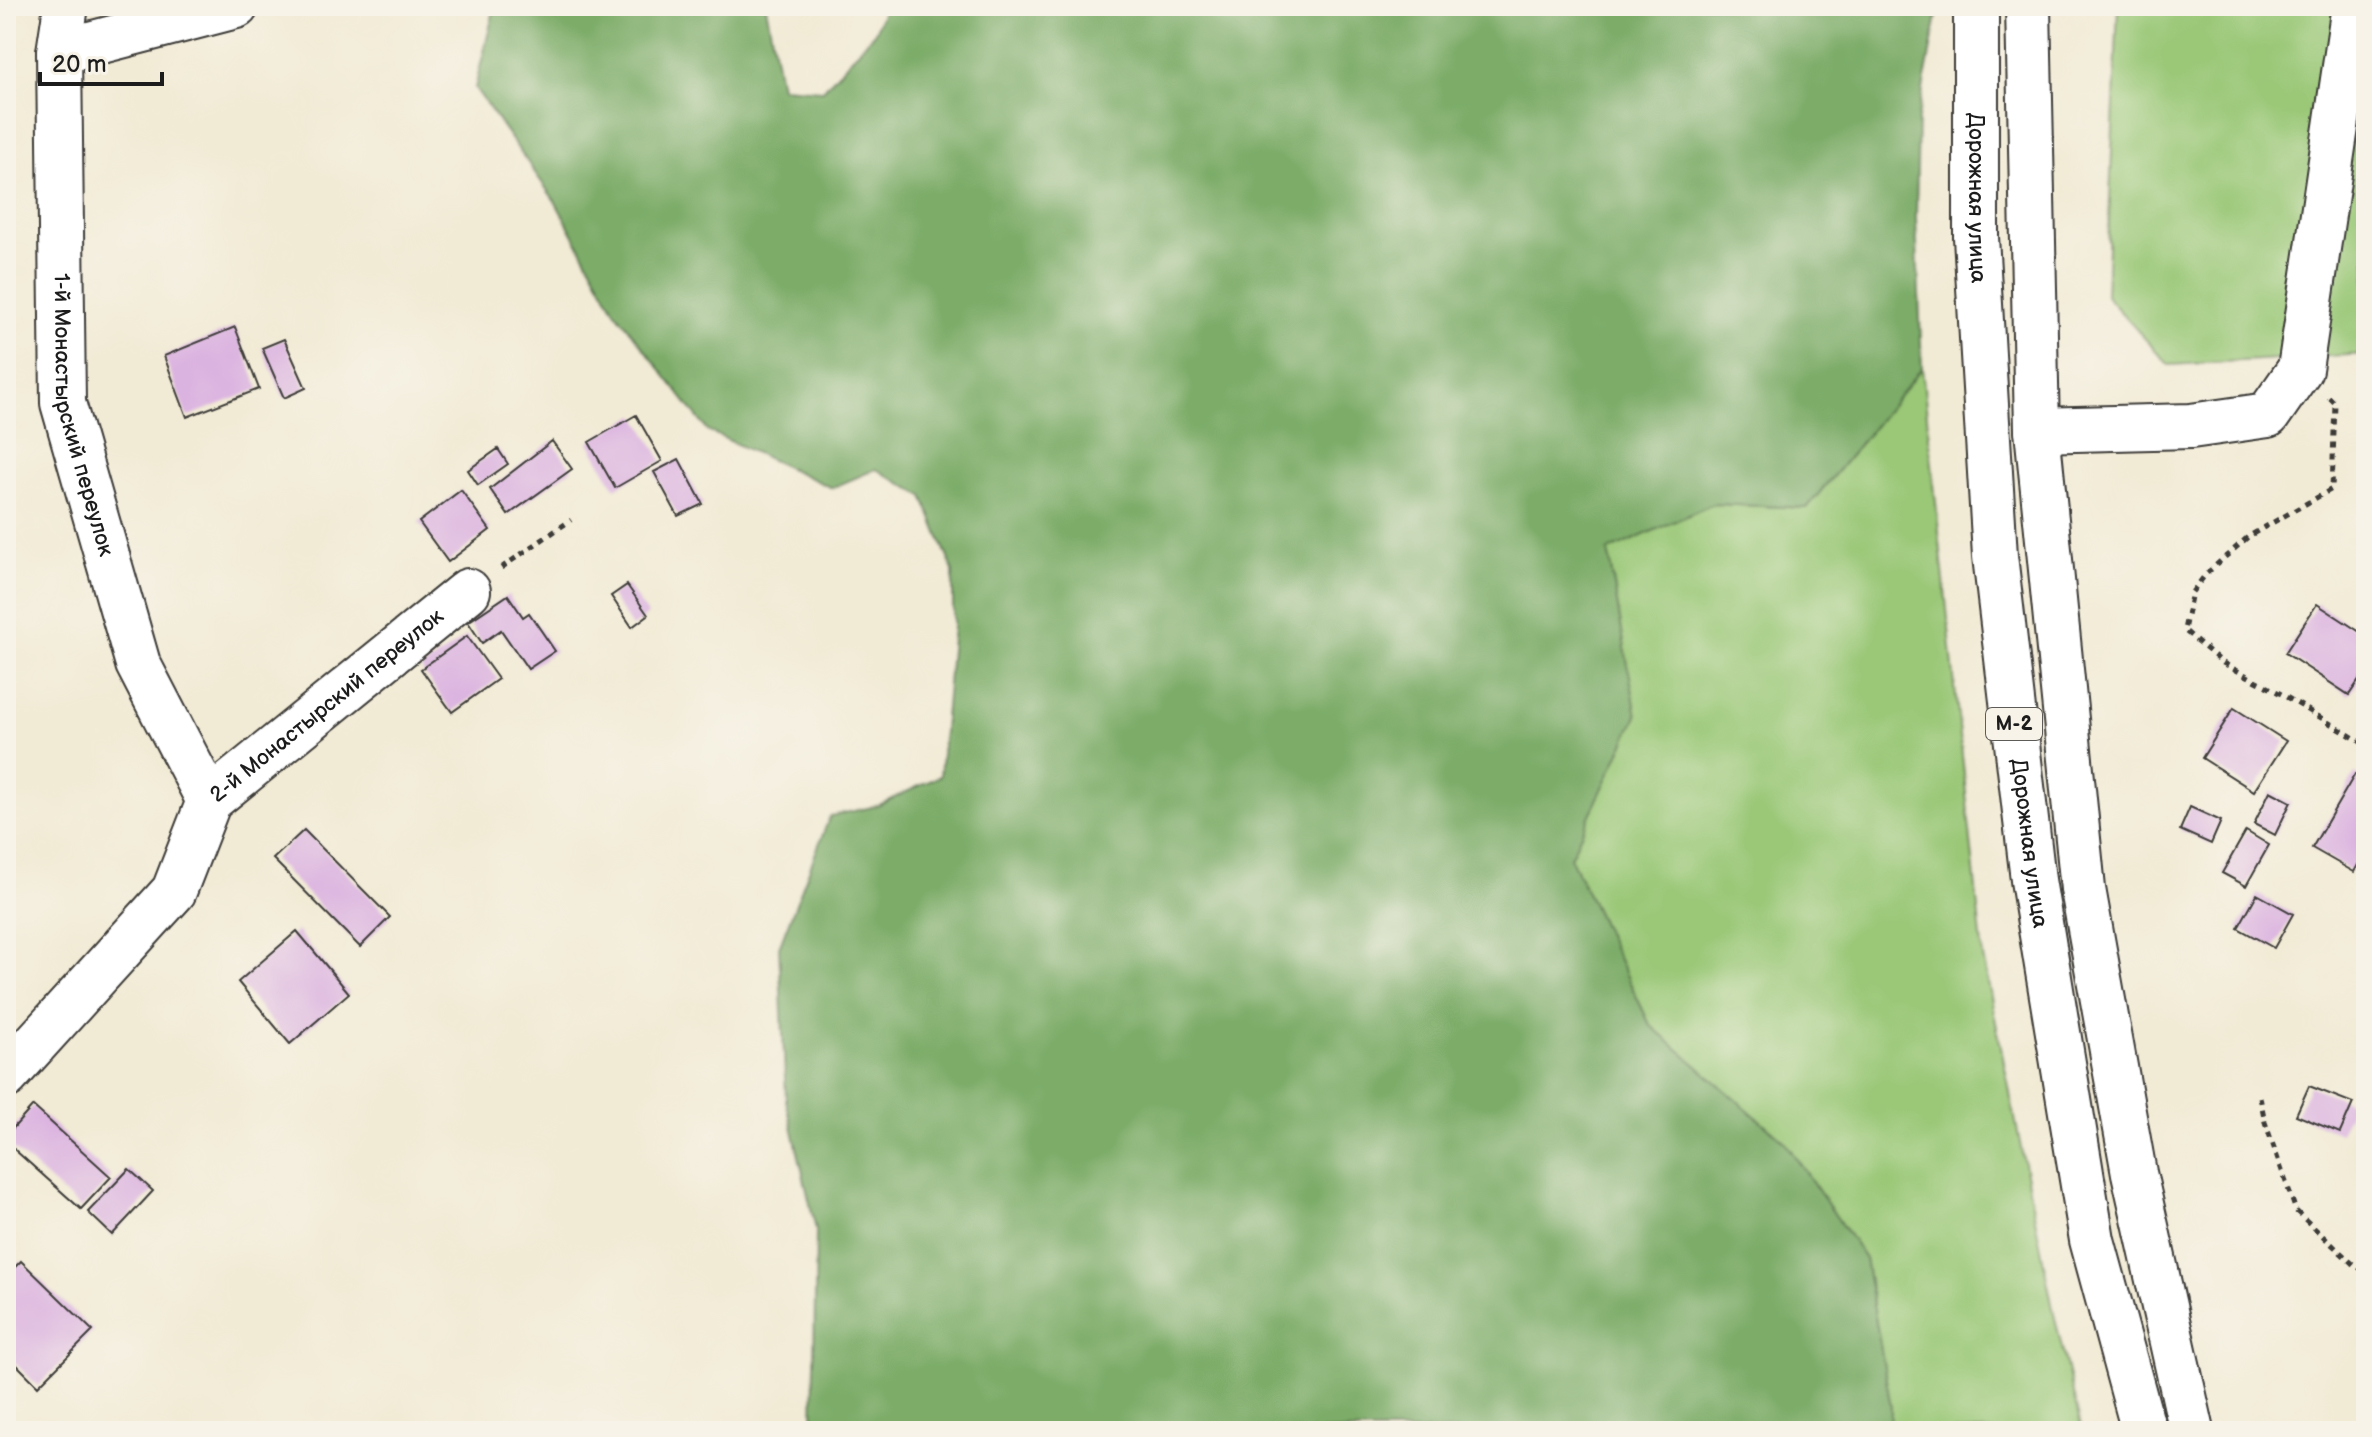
<svg xmlns="http://www.w3.org/2000/svg" width="2372" height="1437" viewBox="0 0 2372 1437" font-family="'Balsamiq Sans',sans-serif">
<style>
.green{fill:#9ac877;stroke:#5b724a;stroke-width:2}
.forest{fill:#7bac68;stroke:#4c6442;stroke-width:2}
.building{fill:#dbb3e0}
.lines{fill:none;stroke-linecap:round;stroke-linejoin:round}
.minor-casing{stroke:#3c3b38;stroke-width:48}
.major-casing{stroke:#3c3b38;stroke-width:48}
.path{stroke:#3c3b38;stroke-width:5;stroke-dasharray:6 6;stroke-linecap:butt}
.minor{stroke:#fff;stroke-width:44}
.major{stroke:#fff;stroke-width:44}
.labels{text-anchor:middle;dominant-baseline:central;stroke-width:8;stroke-linejoin:round;paint-order:stroke}
.shield{fill:#f7f3e8;stroke:#5e5c59;stroke-width:2}
.shield-label{font-size:20px;font-weight:bold;fill:#1c1c1c}
.street-label{font-size:22px;fill:#1c1c1c;stroke:#f7f3e8}
</style>
<rect width="100%" height="100%" fill="#f7f3e8"/>
<filter id="ink" filterUnits="userSpaceOnUse"><feTurbulence type="fractalNoise" baseFrequency=".0125" numOctaves="2"/><feDisplacementMap in="SourceGraphic" scale="16" xChannelSelector="R" yChannelSelector="G"/><feConvolveMatrix kernelMatrix="1 2 1 2 8 2 1 2 1" color-interpolation-filters="sRGB"/></filter>
<filter id="wash" filterUnits="userSpaceOnUse"><feTurbulence type="fractalNoise" baseFrequency=".006" numOctaves="4" result="noise"/><feDisplacementMap in="SourceGraphic" scale="32" xChannelSelector="R" yChannelSelector="G"/><feGaussianBlur stdDeviation="1.8" result="paint"/><feColorMatrix in="noise" values="0 0 0 0 0 0 0 0 0 0 0 0 0 0 0 0 0 1.4 0 .05"/><feComposite in="paint" operator="in"/></filter>
<g filter="url(#wash)">
<rect width="100%" height="100%" fill="#f1ead4"/>
<path class="green" d="M2118,6H2366V354L2169,365L2106,296Z
M1922,368L1983,957L2054,1314L2082,1431H1890L1891,1408L1865,1259L1785,1142L1650,1025L1570,857L1636,716L1608,551L1713,504L1807,508Z"/>
<path class="forest" d="M495,6H766L781,87L823,90L875,32L885,6H1935L1937,16L1918,117L1916,218L1922,368L1807,508L1713,504L1608,551L1637,716L1570,857L1650,1025L1785,1142L1865,1259L1891,1408L1890,1431H813L816,1230L786,1100L779,947L830,816L877,806L940,776L953,626V571L923,496L876,469L832,488L708,431L615,311L555,201L475,88Z"/>
<g id="blocks">
<path class="building" d="M235,327L259,389L187,417L164,356Z
M284,339L306,388L284,398L262,348Z
M636,415L662,461L615,488L589,442Z
M552,441L572,469L508,515L490,489Z
M498,449L508,464L478,485L468,470Z
M679,459L703,504L678,516L654,472Z
M461,490L490,530L448,562L419,522Z
M627,585L648,615L632,627L611,596Z
M508,595L523,617L529,613L555,651L528,669L501,630L482,643L468,622Z
M2317,604L2366,636V670L2349,695L2285,653Z
M467,636L498,679L452,712L421,669Z
M2234,708L2286,741L2254,791L2202,758Z
M2355,774L2366,780V851L2354,872L2312,848Z
M2270,791L2291,802L2275,835L2254,824Z
M2190,807L2221,821L2211,844L2180,830Z
M304,830L390,917L360,947L273,859Z
M2246,831L2269,845L2246,886L2222,873Z
M2257,894L2293,914L2274,948L2238,928Z
M297,931L349,993L290,1044L238,982Z
M2309,1086L2353,1103L2340,1133L2296,1115Z
M33,1106L111,1177L81,1209L6,1142V1136Z
M129,1169L153,1191L112,1235L88,1212Z
M21,1261L93,1331L38,1386L6,1354V1276Z"/>
</g>
</g>
<g filter="url(#ink)">
<use href="#blocks" fill-opacity="0" stroke="#3c3b38" stroke-width="2"/>
<g class="lines">
<defs>
<g id="minor">
<path id="s1" d="M66,6L59,52L63,403L138,664L209,801"/>
<path d="M59,52L236,6"/>
<path d="M2037,430L2191,426L2268,415L2300,369L2354,6"/>
<path id="s2" d="M6,1076L174,891L209,801L468,591"/>
</g>
<g id="major">
<path id="s3" d="M1976,6V237L1995,556L2033,880L2092,1240L2144,1431"/>
<path d="M2028,6L2037,430L2083,889L2134,1173L2192,1431"/>
</g>
</defs>
<use href="#minor" class="minor-casing"/>
<use href="#major" class="major-casing"/>
<path class="path" d="M2329,397L2335,403L2332,489L2249,536L2206,574L2192,592L2184,630L2223,663L2283,695L2366,745
M501,568L571,520
M2260,1097L2265,1122L2296,1211L2355,1266L2366,1271"/>
<use href="#minor" class="minor"/>
<use href="#major" class="major"/>
</g>
</g>
<g class="labels">
<rect class="shield" x="1986" y="708" width="56" height="32" rx="6"/>
<g class="shield-label">
<text x="2014" y="724">М-2</text>
</g>
<g class="street-label">
<text stroke="none"><textPath href="#s3" startOffset="192">Дорожная улица</textPath></text>
<text stroke="none"><textPath href="#s1" startOffset="412">1-й Монастырский переулок</textPath></text>
<text stroke="none"><textPath href="#s2" startOffset="498">2-й Монастырский переулок</textPath></text>
<text stroke="none"><textPath href="#s3" startOffset="840">Дорожная улица</textPath></text>
</g>
</g>
<rect width="2372" height="1437" fill="none" stroke="#f7f3e8" stroke-width="32"/>
<path d="M40 72v12h122v-12" fill="none" stroke="#1c1c1c" stroke-width="4"/>
<text x="52" y="72" font-size="24" fill="#1c1c1c" stroke="#f7f3e8" stroke-width="6" paint-order="stroke">20 m</text>
</svg>
